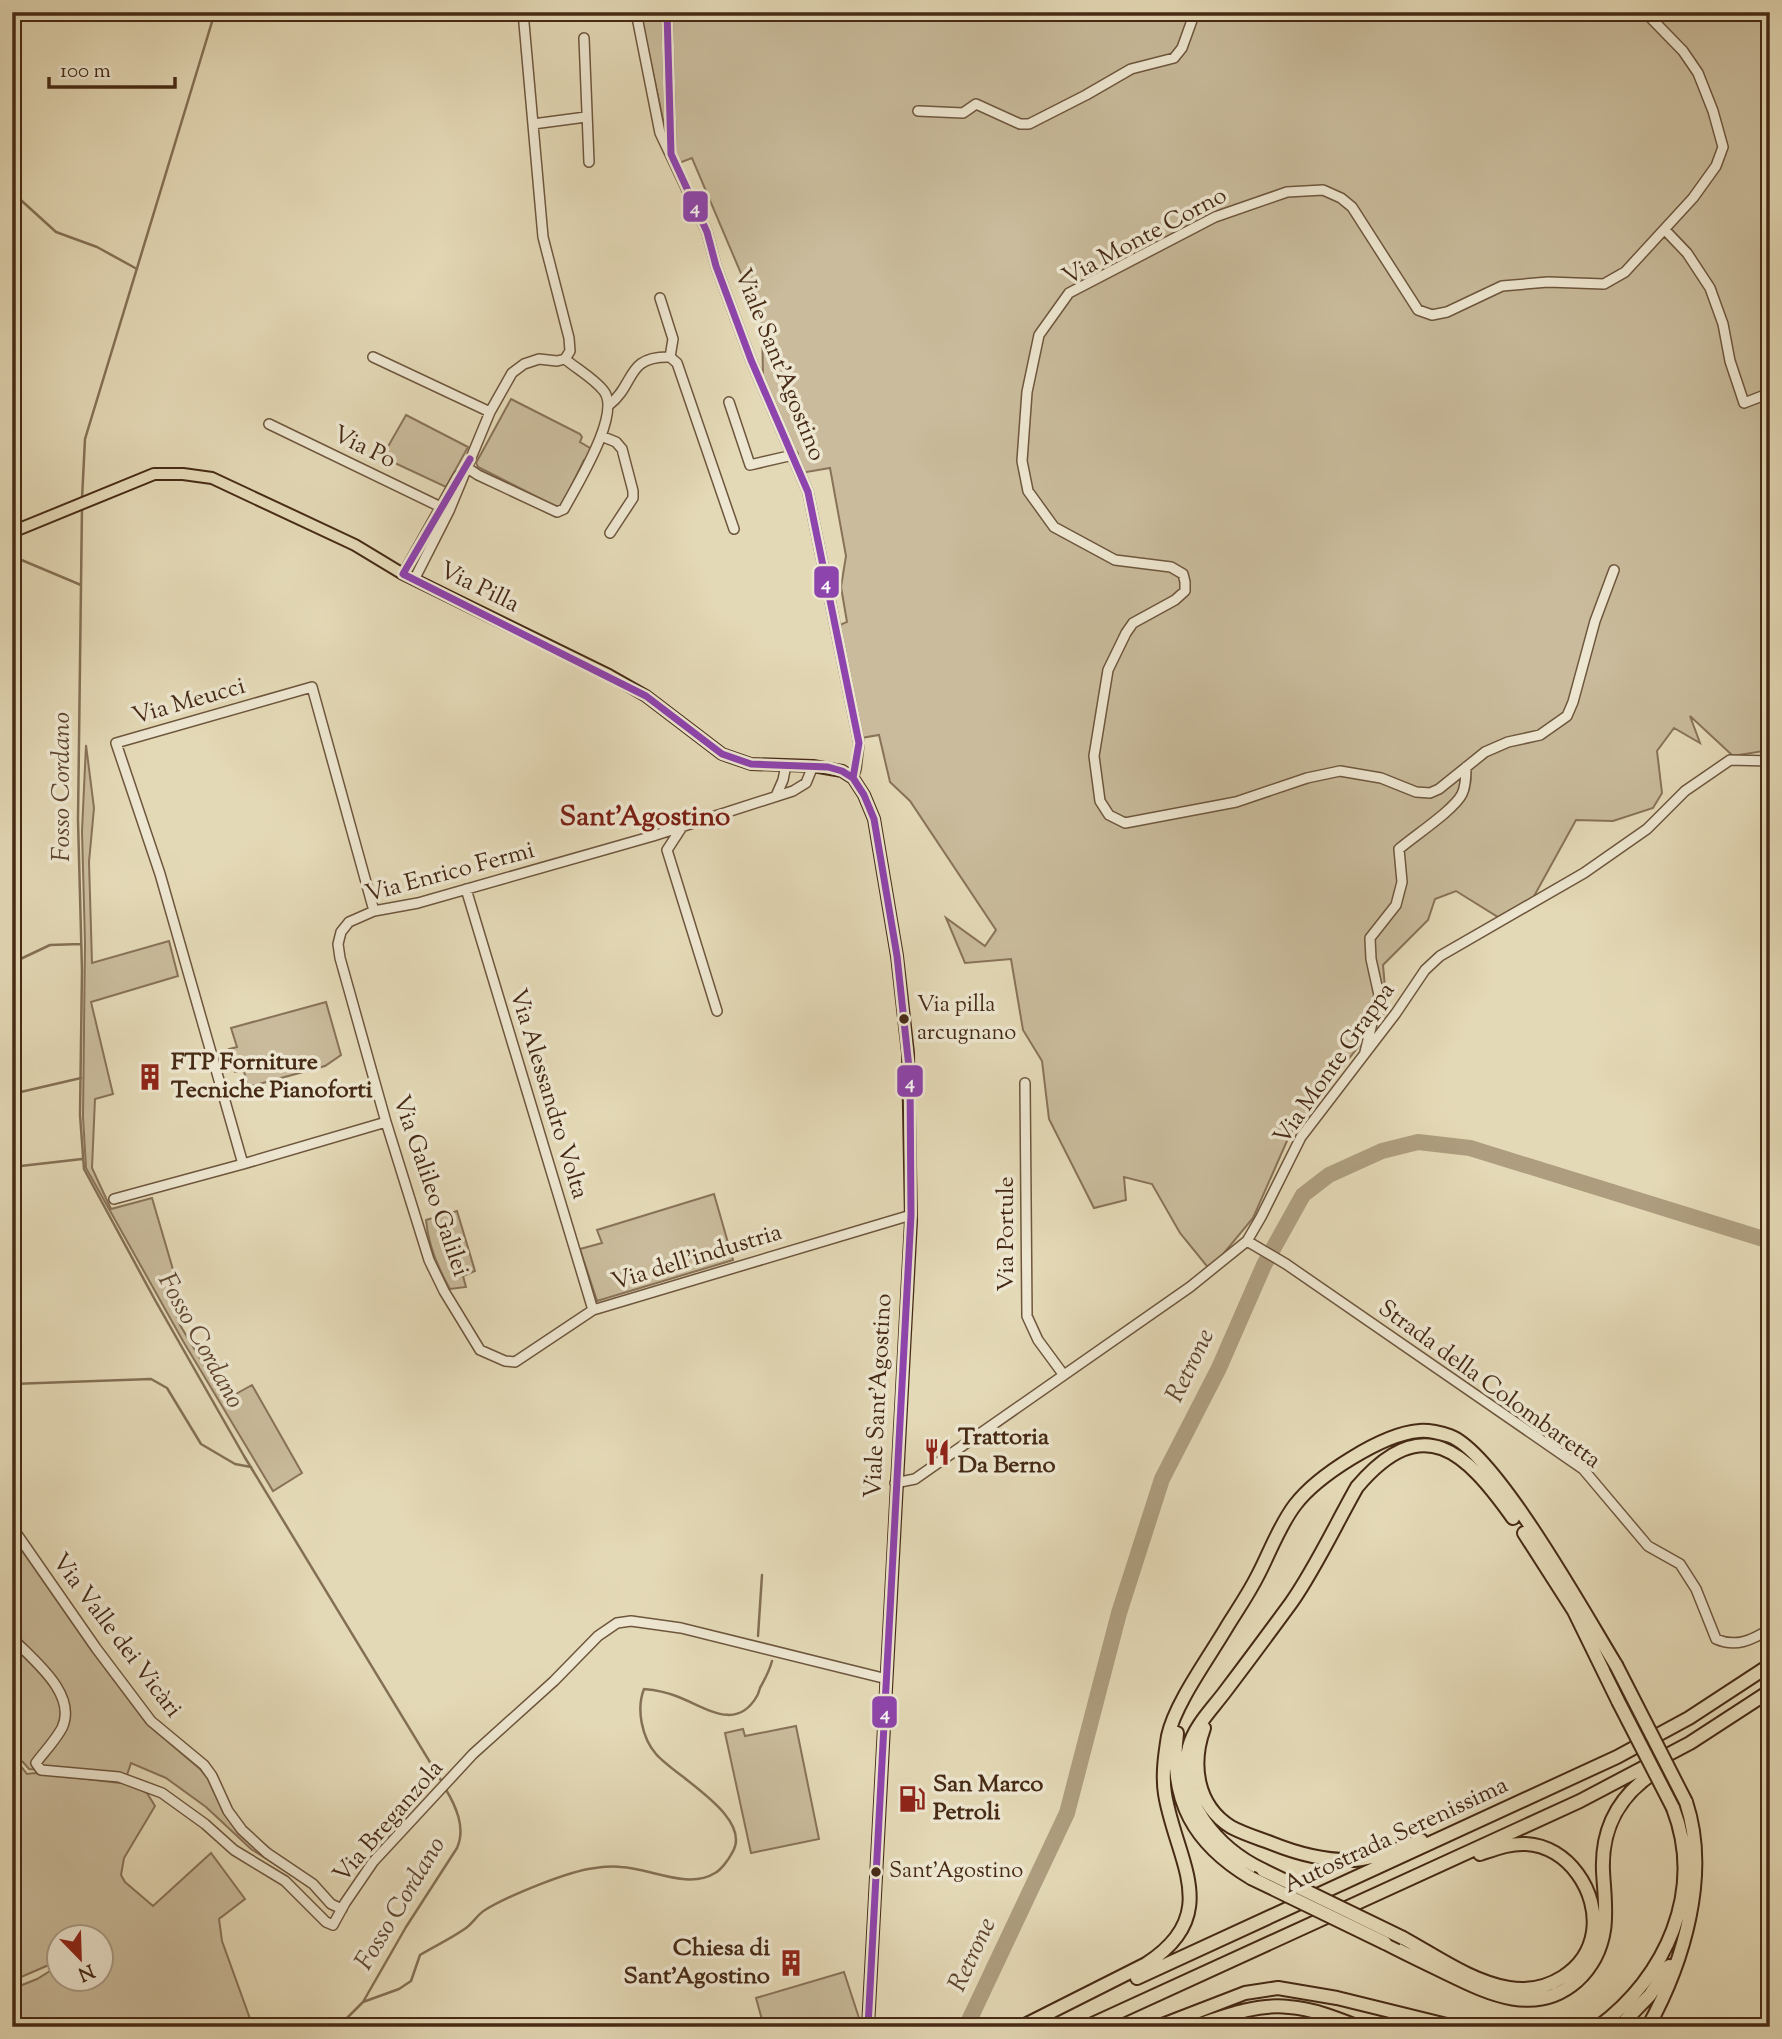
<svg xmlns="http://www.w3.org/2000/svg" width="1782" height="2039" viewBox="0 0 1782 2039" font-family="'Sorts Mill Goudy',serif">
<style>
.green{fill:#c9bb9b;stroke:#887258;stroke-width:2;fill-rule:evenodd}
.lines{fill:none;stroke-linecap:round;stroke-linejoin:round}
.stream{stroke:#847055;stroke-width:2.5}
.river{stroke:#ae9e7f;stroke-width:16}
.minor-casing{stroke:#6e563d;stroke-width:12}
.major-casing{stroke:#462a15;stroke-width:14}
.highway-casing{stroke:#462a15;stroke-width:16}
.minor{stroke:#ede6d0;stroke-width:9}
.major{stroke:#e4d9b6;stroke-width:10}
.highway{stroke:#e4d9b6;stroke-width:12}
.highway-bridge-casing{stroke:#462a15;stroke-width:16;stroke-linecap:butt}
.highway-bridge{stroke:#e4d9b6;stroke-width:12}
.bus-1-casing{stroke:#ede6d0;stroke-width:12}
.bus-1{stroke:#8e44ad;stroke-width:7}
.bus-dot{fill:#462a15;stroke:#ede6d0;stroke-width:2.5}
.labels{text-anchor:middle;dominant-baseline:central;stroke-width:7;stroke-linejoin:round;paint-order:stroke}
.bus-label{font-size:22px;fill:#462a15;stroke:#ede6d0;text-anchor:start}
.street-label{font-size:24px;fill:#462a15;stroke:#ede6d0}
.poi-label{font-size:24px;font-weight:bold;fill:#462a15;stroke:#ede6d0;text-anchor:start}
.water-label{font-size:26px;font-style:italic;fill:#604730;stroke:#ede6d0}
.quarter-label{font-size:28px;font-weight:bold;fill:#7a1f14;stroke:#ede6d0}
.line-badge{stroke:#ede6d0;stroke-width:2.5}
.badge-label{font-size:19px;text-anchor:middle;font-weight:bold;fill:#fff}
</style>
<rect width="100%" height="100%" fill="#e4d9b6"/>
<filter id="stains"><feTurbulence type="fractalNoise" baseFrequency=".00286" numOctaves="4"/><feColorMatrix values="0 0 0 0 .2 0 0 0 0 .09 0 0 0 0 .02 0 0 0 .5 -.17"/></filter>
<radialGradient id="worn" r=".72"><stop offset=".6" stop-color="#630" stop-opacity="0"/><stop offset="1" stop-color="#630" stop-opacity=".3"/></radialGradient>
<path class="green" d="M640,12H1770V750L1733,756L1690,716L1700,743L1674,728L1657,751L1662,793L1653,808L1613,821L1576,820L1533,898L1498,917L1456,891L1435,899L1428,920L1383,965L1387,1010L1290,1134L1253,1218L1210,1270L1180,1233L1152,1184L1124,1177L1126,1200L1094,1208L1049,1119L1042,1061L1023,1030L1011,959L965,963L946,918L985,946L996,930L910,801L890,782L879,735L861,738L835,627L847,622L841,587L846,556L830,468L801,473L763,377L762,323L692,158L679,163L665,129Z
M511,399L580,434L582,437L580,442L592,449L586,460H584L562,505L557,507L478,467L476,463Z
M406,415L468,447L446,487L382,457Z
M86,745L94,808L89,862L92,963L169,941L178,976L91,1002L113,1094L95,1099L92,1168L111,1209L152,1198L179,1290L169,1295L180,1325L225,1400L252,1385L302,1473L273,1491L183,1341L86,1168L83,1117L85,943L82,831Z
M326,1002L341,1055L325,1066L248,1087L244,1071L235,1072L229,1049L237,1047L231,1028Z
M714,1194L733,1260L597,1301L580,1249L602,1243L597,1230Z
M457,1211L475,1271L463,1276L466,1287L450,1289C438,1268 428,1244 426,1220Z
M12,1536L92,1651L147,1724L200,1769L208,1779L224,1813L238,1833L252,1845L287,1868L284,1870L251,1849L206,1807L166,1778L131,1763L126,1778L29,1769L23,1762L12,1756Z
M796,1726L819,1839L751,1853L725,1733L743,1729L745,1736Z
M12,1762L20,1765L27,1774L35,1773L129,1784L147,1793L155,1806L124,1858L121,1875L125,1882L153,1906L211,1853L245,1899L219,1919L222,1941L253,2027H12V1989L37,1979L50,1971L51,1964L12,1981ZM60,1938H102V1980H60Z
M844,1972L860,2021L840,2027H764L756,1998Z"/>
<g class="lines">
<path class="stream" d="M12,192L56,232L97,247L137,269
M82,499L85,439L215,12
M12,556L81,585L82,506
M81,585L78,820L82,971L80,1115L84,1169L155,1300L244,1456L442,1782
M12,963L50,945L81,944
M12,1094L81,1078
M12,1167L82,1159
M12,1384L151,1379L167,1388L201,1444L235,1464L251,1467
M758,1636L762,1575
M363,2002L399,1989L411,1981L420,1955C435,1946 452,1938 466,1928C473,1923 478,1914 485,1910C508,1896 568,1871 595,1868C603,1867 613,1866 621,1867C650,1868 688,1890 715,1873C721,1870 729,1859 732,1853C755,1817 673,1775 656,1754C642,1738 636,1709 644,1689C655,1690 666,1692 676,1696C704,1706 736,1733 757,1696C759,1693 759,1689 761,1686C766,1677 769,1672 772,1661
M338,2027L363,2002L406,1927L457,1848C466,1828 456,1806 445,1788"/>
<path class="river" d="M966,2027L1067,1813L1119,1613L1162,1479L1219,1368L1264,1265L1303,1195L1329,1175L1382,1151L1418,1142L1470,1148L1770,1241"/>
<defs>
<path id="minor" d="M523,12L543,237L569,338L570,351L565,359
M636,12L660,133L707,232L716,266L751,360L808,492L859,743L856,769L853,778
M667,12L671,152
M584,38L589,162
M918,111L963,113L976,104L1020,124H1029L1086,95L1131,69L1174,58L1182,48L1195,12
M533,124L586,117
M1665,230L1687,253L1710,288L1723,324L1730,361L1744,403L1770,393
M660,298L673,339L670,357
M373,357L490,412
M729,402L750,465L793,455
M609,405C636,384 625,356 670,357L677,363L734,529
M269,424L449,511
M601,436L616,442L622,449L633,491V498L610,533
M466,467L478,475L557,512L564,509C576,486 623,412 603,390C593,378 577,369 565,359
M1614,570L1595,621L1573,702L1567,716L1540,735L1508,742L1485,752L1439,789L1430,793L1416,792L1381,778L1340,771L1307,778L1236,802L1125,823L1109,815L1100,801L1094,756L1108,670L1126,633L1133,623L1175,600L1185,591V582L1183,574L1171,567L1115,560L1054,527L1028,491L1022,461L1027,392L1039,335L1069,293L1215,217L1287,192L1323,190L1341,198L1352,207L1418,310L1432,315L1447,312L1502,286L1548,282L1604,284L1625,272L1693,198L1716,166L1723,147L1713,111L1698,73L1683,51L1645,12
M403,574L458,476
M414,580L449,511L490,412L512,373L524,364L539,359L557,361L565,359
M813,766L806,783L793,791L653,836L418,903L374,911L349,922L341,932L338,944L340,958L386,1122L429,1260L444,1291L480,1350L505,1361L515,1362L593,1310L911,1215
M776,796L783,780L786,765
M682,827L667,850L717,1011
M466,889L593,1310
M1365,1052L1379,995L1371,959L1370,938L1396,905L1402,882L1399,849C1414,836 1454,810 1462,794C1466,786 1466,776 1466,767
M1025,1083L1027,1316L1038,1340L1063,1374
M243,1164L160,874L116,743L312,687L374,911
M114,1199L243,1164L386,1122
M1247,1241L1286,1264L1583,1469L1648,1546L1680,1564L1696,1589L1716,1639C1736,1648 1752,1640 1770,1629
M895,1483L915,1479L1190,1287L1247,1241L1261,1217L1301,1137L1396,1013L1425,970L1440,956L1584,873L1647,829L1685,791L1730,760L1770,761
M12,1527L96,1648L151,1721L204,1765L212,1776L228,1811L242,1830L267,1853L313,1884L331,1904L342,1909
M12,1638C33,1660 78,1694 62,1728C55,1741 44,1752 36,1763L41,1770L119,1777L162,1793L205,1824L234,1850L285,1881L326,1922L333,1925L345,1903L373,1862L473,1754L554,1681L598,1636L617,1623L631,1621L681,1628L887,1679
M854,2027L868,2025"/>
<path id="major" d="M12,532L154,474H183L212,478L355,545L403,574L609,675L646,696L722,754L751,764L813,766L842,771L853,778L864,795L874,819L897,956L908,1053L911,1221L868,2027"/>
<path id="highway" d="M1524,1533L1574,1611L1618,1701
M1204,1728C1191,1764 1196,1805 1231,1827C1244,1834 1258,1838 1271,1843C1298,1854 1325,1861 1354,1860C1377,1858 1400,1849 1421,1840
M1177,1733C1169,1800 1194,1844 1251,1878
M1263,1870C1219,1849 1174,1800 1189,1747C1194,1727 1211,1710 1224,1693C1246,1664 1269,1633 1291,1603C1315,1569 1336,1524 1357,1487C1423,1409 1466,1452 1513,1518
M1403,1938C1436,1956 1472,1982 1509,1988C1547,1994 1587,1971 1593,1932C1599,1892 1568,1846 1526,1844C1510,1843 1495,1849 1480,1854
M1385,1943C1406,1954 1427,1964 1448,1974C1489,1994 1536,2017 1577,1981C1592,1967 1601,1950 1604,1930C1607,1910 1604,1891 1603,1871C1601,1823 1623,1790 1663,1767
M1137,1978L1617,1757L1689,1718L1770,1665
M1021,2027L1146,1964C1224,1914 1176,1861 1165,1794C1162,1775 1165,1755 1168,1736C1175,1703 1210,1656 1228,1625C1238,1609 1249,1593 1258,1575C1270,1552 1279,1526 1295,1505C1317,1476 1382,1434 1419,1431C1428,1430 1442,1433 1450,1436C1496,1453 1587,1618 1616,1665
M1086,2027L1580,1801L1690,1743L1770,1691
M1157,2027L1245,1993L1278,1988L1337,1998L1455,2027
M1192,2027C1222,2017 1257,2003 1289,2007C1314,2009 1336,2018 1359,2027
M1598,2027C1666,1977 1705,1891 1673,1808
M1619,2027L1650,1995L1669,1966
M1648,2027C1684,1962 1710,1874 1686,1802"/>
</defs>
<use href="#minor" class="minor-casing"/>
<use href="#major" class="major-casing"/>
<use href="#highway" class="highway-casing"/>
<use href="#minor" class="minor"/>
<use href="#major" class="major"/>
<use href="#highway" class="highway"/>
<defs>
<path id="highway-bridge" d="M1616,1665L1686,1802
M1618,1701L1673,1808
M1263,1870L1403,1938
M1251,1878L1385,1943"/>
</defs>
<use href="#highway-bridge" class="highway-bridge-casing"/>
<use href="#highway-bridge" class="highway-bridge"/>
<defs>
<path id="bus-1" d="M667,12L671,154L707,232L716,266L751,360L808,492L859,743L853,778
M470,459L403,574L646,696L722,754L751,764L828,767L842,771L853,778L864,795L874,819L897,956L910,1077L911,1215L868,2027"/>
</defs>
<use href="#bus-1" class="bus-1-casing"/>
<use href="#bus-1" class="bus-1"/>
</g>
<defs>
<symbol id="building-bare" viewBox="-9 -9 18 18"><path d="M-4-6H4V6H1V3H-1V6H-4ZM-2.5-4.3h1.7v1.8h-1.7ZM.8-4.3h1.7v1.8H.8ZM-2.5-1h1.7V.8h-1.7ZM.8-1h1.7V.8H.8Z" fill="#8f2418" stroke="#ede6d0" stroke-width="2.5" paint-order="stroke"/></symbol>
<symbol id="restaurant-bare" viewBox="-9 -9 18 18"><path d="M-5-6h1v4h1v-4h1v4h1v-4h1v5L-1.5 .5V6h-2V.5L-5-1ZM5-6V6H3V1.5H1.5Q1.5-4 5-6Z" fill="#8f2418" stroke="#ede6d0" stroke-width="2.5" paint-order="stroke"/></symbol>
<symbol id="fuel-bare" viewBox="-9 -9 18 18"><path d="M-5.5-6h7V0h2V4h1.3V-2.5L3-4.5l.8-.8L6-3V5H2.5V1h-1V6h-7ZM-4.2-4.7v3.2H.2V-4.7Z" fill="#8f2418" stroke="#ede6d0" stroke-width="2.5" paint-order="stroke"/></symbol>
</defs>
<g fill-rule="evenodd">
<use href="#building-bare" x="131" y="1058" width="38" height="38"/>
<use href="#restaurant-bare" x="918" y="1433" width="38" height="38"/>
<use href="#fuel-bare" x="893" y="1780" width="38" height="38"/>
<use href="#building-bare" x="772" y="1944" width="38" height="38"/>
</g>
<g class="bus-dot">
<circle cx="904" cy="1019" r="6"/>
<circle cx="876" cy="1872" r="6"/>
</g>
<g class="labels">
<g class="bus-label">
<text x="917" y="1006">Via pilla<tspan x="917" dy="28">arcugnano</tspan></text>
<text x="889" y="1872">Sant'Agostino</text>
</g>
<g class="street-label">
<text transform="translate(1145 237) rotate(-28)">Via Monte Corno</text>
<text transform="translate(779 365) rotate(68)">Viale Sant'Agostino</text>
<text transform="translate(364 448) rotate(26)">Via Po</text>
<text transform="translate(479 588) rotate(26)">Via Pilla</text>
<text transform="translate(189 702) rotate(-16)">Via Meucci</text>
<text transform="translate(450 873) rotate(-15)">Via Enrico Fermi</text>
<text transform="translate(1335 1064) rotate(-55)">Via Monte Grappa</text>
<text transform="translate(548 1094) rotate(73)">Via Alessandro Volta</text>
<text transform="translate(430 1186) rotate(71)">Via Galileo Galilei</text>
<text transform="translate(1007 1234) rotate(-90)">Via Portule</text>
<text transform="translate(697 1258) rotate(-17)">Via dell'industria</text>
<text transform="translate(1489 1385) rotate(36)">Strada della Colombaretta</text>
<text transform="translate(879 1396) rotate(-87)">Viale Sant'Agostino</text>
<text transform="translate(116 1636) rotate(53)">Via Valle dei Vicàri</text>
<text transform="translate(389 1822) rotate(-49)">Via Breganzola</text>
<text transform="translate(1396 1836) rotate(-25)">Autostrada Serenissima</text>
</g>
<g class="poi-label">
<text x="171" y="1063">FTP Forniture<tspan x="171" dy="28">Tecniche Pianoforti</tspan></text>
<text x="958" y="1438">Trattoria<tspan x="958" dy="28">Da Berno</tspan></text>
<text x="933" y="1785">San Marco<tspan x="933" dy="28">Petroli</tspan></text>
<text x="770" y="1949" text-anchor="end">Chiesa di<tspan x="770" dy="28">Sant'Agostino</tspan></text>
</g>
<g class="water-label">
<text transform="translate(62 787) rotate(-90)">Fosso Cordano</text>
<text transform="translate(200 1341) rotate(61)">Fosso Cordano</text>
<text transform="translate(1191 1366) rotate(-64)">Retrone</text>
<text transform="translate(401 1904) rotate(-59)">Fosso Cordano</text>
<text transform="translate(973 1955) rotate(-65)">Retrone</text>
</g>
<g class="quarter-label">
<text x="645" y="818">Sant'Agostino</text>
</g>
</g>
<g class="line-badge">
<rect x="682" y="190" width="27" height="33" rx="7" fill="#8e44ad"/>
<rect x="813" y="565" width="27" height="34" rx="7" fill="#8e44ad"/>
<rect x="896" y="1064" width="28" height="34" rx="7" fill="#8e44ad"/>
<rect x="871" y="1695" width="27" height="34" rx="7" fill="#8e44ad"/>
</g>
<g class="badge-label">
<text x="695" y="213">4</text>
<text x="826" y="589">4</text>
<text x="910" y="1088">4</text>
<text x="885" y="1719">4</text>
</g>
<rect width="1782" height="2039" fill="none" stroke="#e4d9b6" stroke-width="42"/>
<rect x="14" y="14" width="1754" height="2011" fill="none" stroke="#462a15" stroke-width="3.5"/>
<rect x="21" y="21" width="1740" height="1997" fill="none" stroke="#462a15" stroke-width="2"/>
<g transform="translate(80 1958) rotate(157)"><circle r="33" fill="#ede6d0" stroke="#aa9b85" stroke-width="2"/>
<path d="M0-5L12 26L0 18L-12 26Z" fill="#8f2418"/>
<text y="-10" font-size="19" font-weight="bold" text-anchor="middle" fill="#462a15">N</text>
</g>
<path d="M49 77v10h126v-10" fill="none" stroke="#462a15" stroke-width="3.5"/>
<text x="60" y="77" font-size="21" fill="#462a15" stroke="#ede6d0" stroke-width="5" paint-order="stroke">100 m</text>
<rect width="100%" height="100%" filter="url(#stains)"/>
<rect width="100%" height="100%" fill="url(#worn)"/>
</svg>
